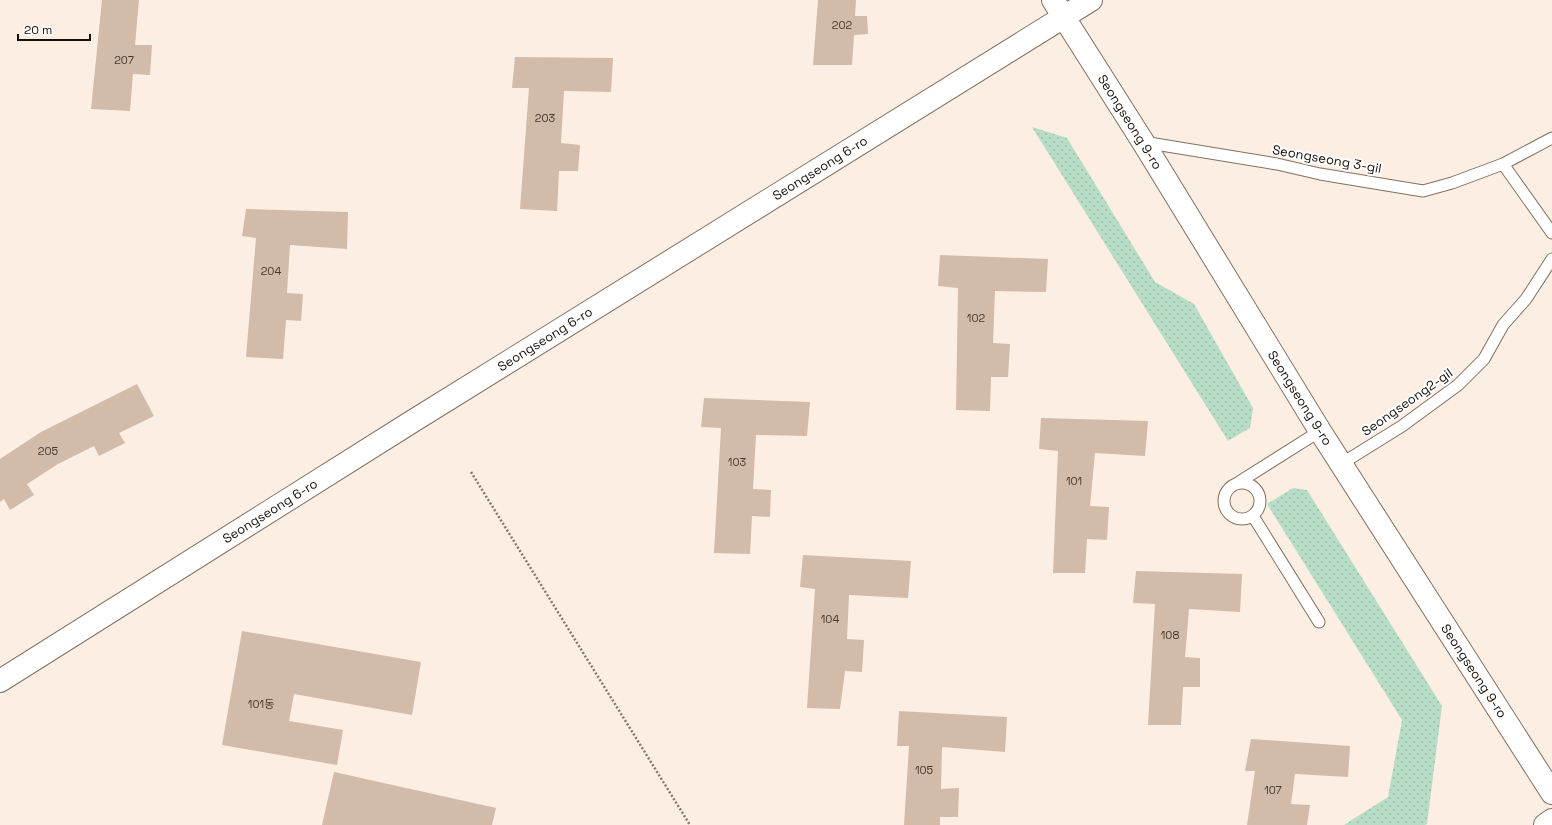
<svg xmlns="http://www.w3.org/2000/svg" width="1552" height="825" viewBox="0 0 1552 825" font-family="'Space Grotesk','Noto Sans KR',sans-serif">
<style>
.grass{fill:url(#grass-dots)}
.building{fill:#d2bba8}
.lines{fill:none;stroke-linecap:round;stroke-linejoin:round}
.lane-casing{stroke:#846f5e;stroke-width:13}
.secondary-casing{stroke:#846f5e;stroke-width:24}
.path{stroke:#83786f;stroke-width:2.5;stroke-dasharray:2 2;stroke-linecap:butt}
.lane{stroke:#fff;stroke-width:11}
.secondary{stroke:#fff;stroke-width:22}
.labels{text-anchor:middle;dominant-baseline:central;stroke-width:4;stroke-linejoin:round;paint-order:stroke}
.number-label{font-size:11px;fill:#463a30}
.street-label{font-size:13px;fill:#170f08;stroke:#fefefe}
</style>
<defs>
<pattern id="grass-dots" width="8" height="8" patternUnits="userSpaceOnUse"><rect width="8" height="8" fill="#b8ddc6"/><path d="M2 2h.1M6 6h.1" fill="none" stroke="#9dbca9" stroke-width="1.8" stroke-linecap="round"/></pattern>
</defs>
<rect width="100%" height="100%" fill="#fceee2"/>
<path class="grass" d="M1032,127L1067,138L1155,282L1194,304L1253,408L1250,428L1228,441Z
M1293,488L1307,490L1442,706L1427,824L1425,825H1344L1388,797L1402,720L1267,504Z"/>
<path class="building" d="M102,0H139L135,45H152L150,75L133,74L130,111L91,109Z
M818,0H856L855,16H867L868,34L854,35L852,65H813Z
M515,57L613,58L611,92L564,91L561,143L580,145L578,171H559L557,211L520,209L529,88H512Z
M246,209L348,212L347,249L290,245L287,293L303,294L301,321L286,320L283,359L246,357L256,238L242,236Z
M940,255L1048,259L1046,292L995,291L993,343L1010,344L1008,377H991L990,411L956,410L958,288L938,286Z
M137,384L154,416L119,433L125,443L99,456L94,446L58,464L27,484L34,495L10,510L4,499L0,502V459L41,432Z
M704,398L810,402L807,436L756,435L753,489L771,490L770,517L752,516L750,554L714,553L721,428L701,427Z
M1041,418L1148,421L1145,456L1095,453L1090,506L1109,507L1107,540L1087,539L1085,573H1053L1058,451L1039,449Z
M803,555L911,561L908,598L849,595L847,639L864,640L862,672L845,671L840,709L807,708L815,589L800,587Z
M1136,571L1242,574L1240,612L1189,609L1185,657L1200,658V687H1183L1181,725H1148L1155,604L1133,603Z
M242,631L421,662L412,715L294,694L289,721L343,730L337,765L222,745Z
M899,711L1007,717L1005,752L942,747L941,789L959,788L958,817H940V825H904L909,746H897Z
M1251,739L1350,746L1348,777L1295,774L1291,804L1310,805L1307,825H1247L1255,771H1245Z
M334,772L496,808L492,825H322Z"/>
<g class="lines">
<defs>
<path id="lane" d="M1143,142L1277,164L1320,174L1423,191L1452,183L1503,164L1552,138
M1503,164L1552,233
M1341,464L1402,426L1458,385L1484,359L1503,325L1526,299L1552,259
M1224 501a18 18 0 1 1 36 0a18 18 0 1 1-36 0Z
M1236,484L1320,431
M1253,516L1319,622"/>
<path id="secondary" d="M1053,0L1143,142L1320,431L1552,793
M0,681L413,421L1091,0
M1545,825L1552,820"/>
</defs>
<use href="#lane" class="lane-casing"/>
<use href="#secondary" class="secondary-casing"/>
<path class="path" d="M471,472L690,825"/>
<use href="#lane" class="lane"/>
<use href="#secondary" class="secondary"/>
</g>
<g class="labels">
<g class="number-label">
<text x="842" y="25">202</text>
<text x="124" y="60">207</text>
<text x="545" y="118">203</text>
<text x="271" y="271">204</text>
<text x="976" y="318">102</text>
<text x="48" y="451">205</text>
<text x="737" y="462">103</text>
<text x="1074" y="481">101</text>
<text x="830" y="619">104</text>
<text x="1170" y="635">108</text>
<text x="261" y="704">101동</text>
<text x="924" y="770">105</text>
<text x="1273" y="790">107</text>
</g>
<g class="street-label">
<text transform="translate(1130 122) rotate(58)">Seongseong 9-ro</text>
<text transform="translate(1327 159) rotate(10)">Seongseong 3-gil</text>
<text transform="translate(820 168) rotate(-32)">Seongseong 6-ro</text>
<text transform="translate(545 339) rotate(-32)">Seongseong 6-ro</text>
<text transform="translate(1300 398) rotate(58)">Seongseong 9-ro</text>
<text transform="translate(1407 402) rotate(-35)">Seongseong2-gil</text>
<text transform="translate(270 511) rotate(-32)">Seongseong 6-ro</text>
<text transform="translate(1474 671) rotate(57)">Seongseong 9-ro</text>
</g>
</g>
<path d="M18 34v6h72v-6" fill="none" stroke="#170f08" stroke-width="2"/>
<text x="24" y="34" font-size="12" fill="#170f08" stroke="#fefefe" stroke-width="3" paint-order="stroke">20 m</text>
</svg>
